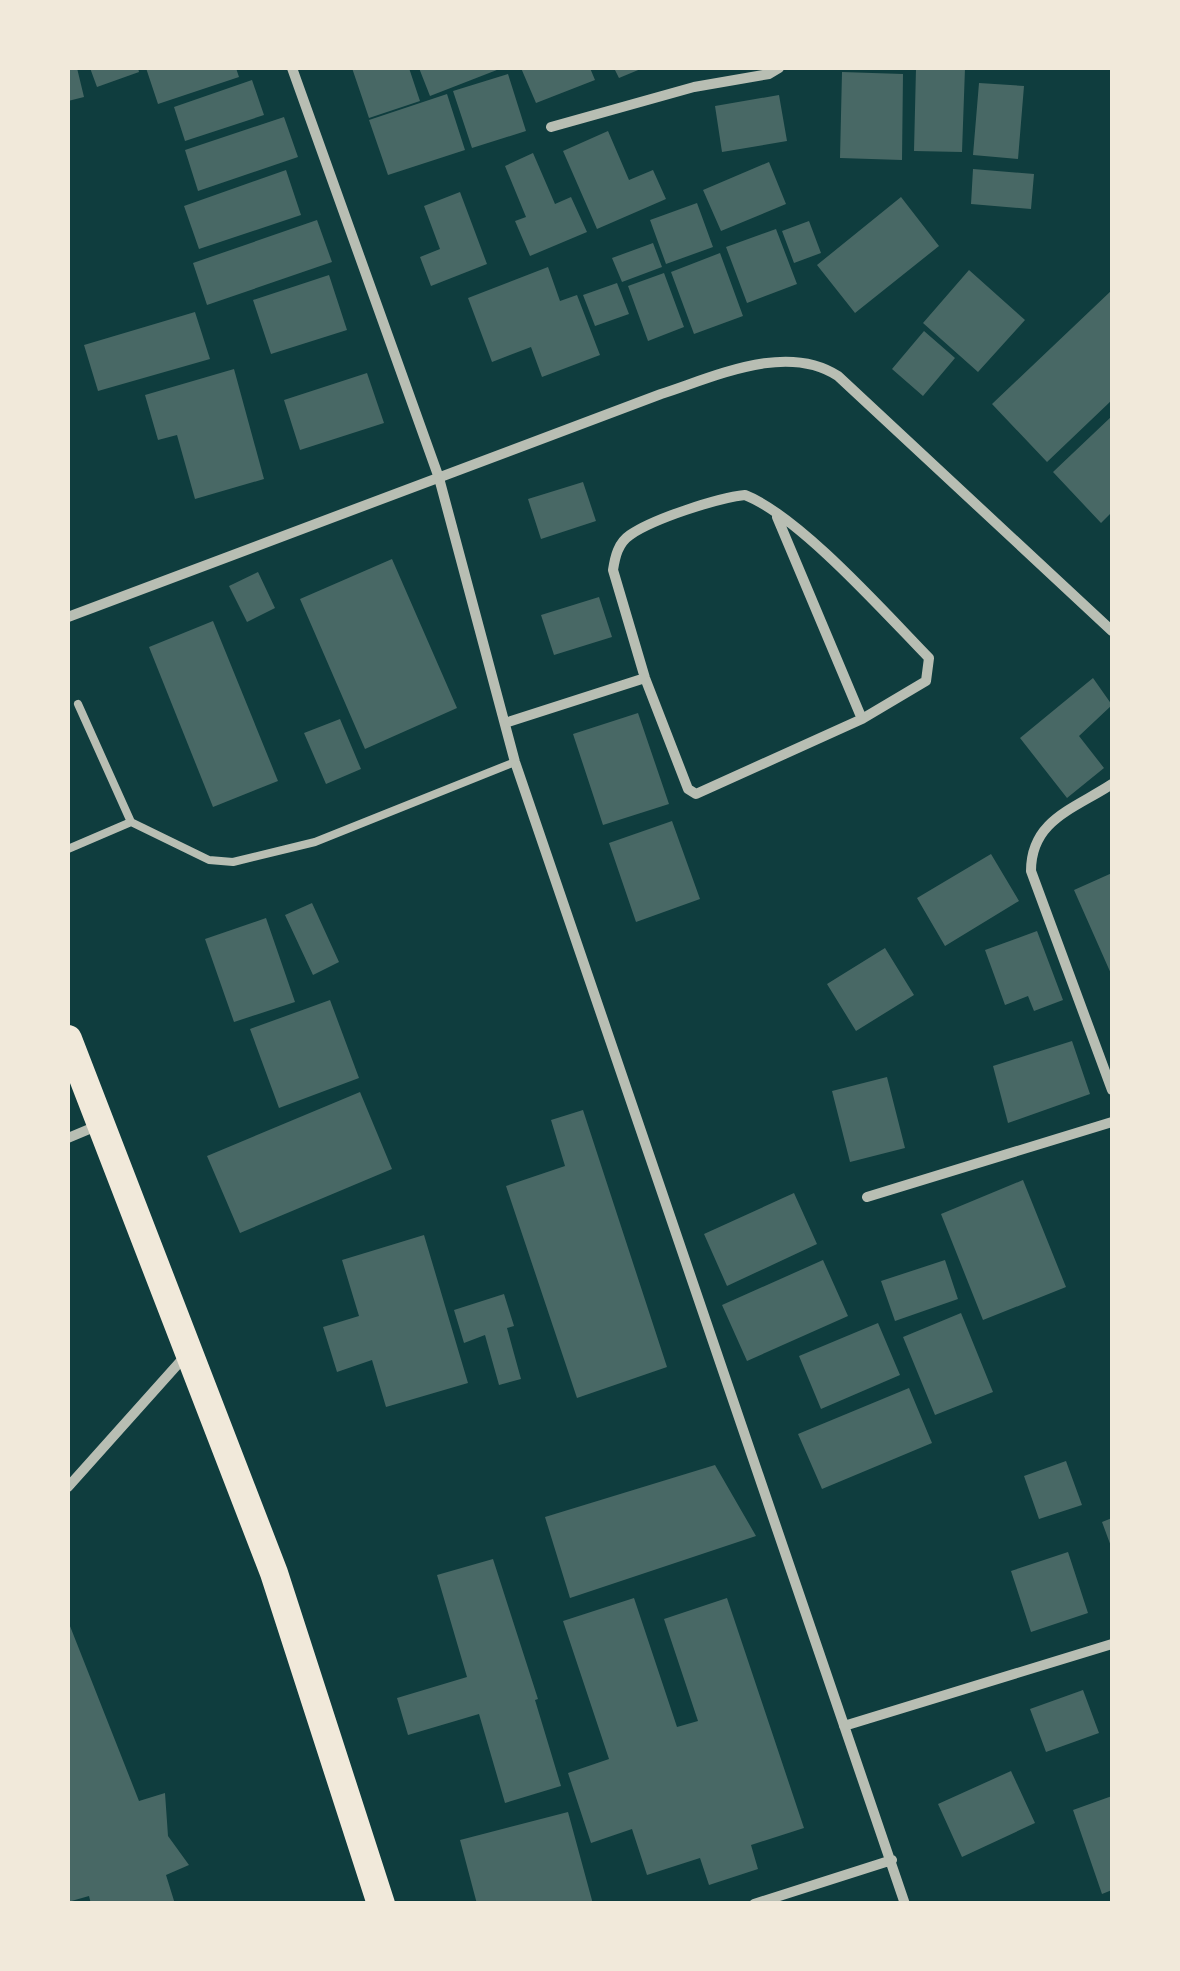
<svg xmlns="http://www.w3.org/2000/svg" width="1180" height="1971" viewBox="0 0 1180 1971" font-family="Rubik,sans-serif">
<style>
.building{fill:#486865}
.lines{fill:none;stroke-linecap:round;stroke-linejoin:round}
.service{stroke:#b8beb3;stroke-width:8}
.minor{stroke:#b8beb3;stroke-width:10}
.trunk{stroke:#f1e9da;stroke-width:28}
</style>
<rect width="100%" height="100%" fill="#0f3d3e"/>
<path class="building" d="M68,68H77L84,97L68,101Z
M90,68H138L139,72L97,87Z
M146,68H236L239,77L158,104Z
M352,68H409L420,101L369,118Z
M419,68H502L430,96Z
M521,68H590L595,80L536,103Z
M614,68H643L619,78Z
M916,68H965L962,152L914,151Z
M842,72L903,74L902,160L840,158Z
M508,74L526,131L472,148L453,91Z
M252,80L264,115L185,141L174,107Z
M979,83L1024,86L1018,159L973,155Z
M447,94L465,150L388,175L369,120Z
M779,95L787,141L722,152L715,106Z
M284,117L298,157L198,191L185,150Z
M608,131L629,180L653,170L666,199L597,229L563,151Z
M533,153L555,204L571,197L587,232L530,256L515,221L526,217L505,166Z
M769,162L786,204L721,231L703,190Z
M973,169L1034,174L1031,209L971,204Z
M286,170L301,215L199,249L184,206Z
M460,192L487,264L431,286L420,257L440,249L424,206Z
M901,197L939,246L855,313L817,265Z
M697,203L713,247L666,264L650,220Z
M317,220L332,262L207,305L193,263Z
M809,221L821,253L794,263L782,231Z
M776,229L797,284L747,303L726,247Z
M653,243L662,267L622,282L612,258Z
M720,253L743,316L694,334L671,272Z
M548,267L560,301L577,295L600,355L542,377L531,347L492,362L468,298Z
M969,270L1025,320L978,372L923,323Z
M664,273L684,327L648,341L628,286Z
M329,275L347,330L271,354L253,300Z
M617,283L629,314L595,326L583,295Z
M1112,290V400L1047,462L992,404Z
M195,312L210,359L98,391L84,345Z
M924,331L955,358L923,396L892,369Z
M234,369L264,479L195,499L177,435L158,440L145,395Z
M367,373L384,423L300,450L284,400Z
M1112,416V512L1101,523L1053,472Z
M583,482L596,521L541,539L528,499Z
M392,559L457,708L365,749L300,599Z
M258,572L275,608L247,622L229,586Z
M599,597L612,637L554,655L541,615Z
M213,621L278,781L213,807L149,647Z
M1093,678L1112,705L1079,736L1104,768L1067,798L1020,738Z
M638,713L669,804L603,825L573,734Z
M340,719L361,769L326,784L304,733Z
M672,821L700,899L636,922L609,843Z
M991,854L1019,901L945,946L917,898Z
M1112,873V976L1074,890Z
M312,903L339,962L313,975L285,915Z
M266,918L295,1002L234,1022L205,939Z
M1037,931L1063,1000L1034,1011L1028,996L1005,1005L985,950Z
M885,948L914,995L856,1031L827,984Z
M330,1000L359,1078L279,1108L250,1029Z
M1072,1041L1090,1094L1008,1123L993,1066Z
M887,1077L905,1148L850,1162L832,1091Z
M360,1092L392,1169L240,1233L207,1156Z
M583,1110L667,1367L577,1398L506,1186L565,1166L551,1120Z
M1023,1180L1066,1287L983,1320L941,1214Z
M794,1193L817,1244L727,1286L704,1234Z
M424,1235L468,1383L386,1407L372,1360L337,1372L323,1327L359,1316L342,1260Z
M823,1260L848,1316L747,1361L722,1305Z
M945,1260L958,1299L895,1321L881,1281Z
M504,1294L514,1326L507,1328L521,1379L499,1385L485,1335L464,1343L454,1310Z
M961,1313L993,1392L935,1415L903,1337Z
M878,1323L900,1375L821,1409L799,1356Z
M909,1388L932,1443L822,1489L798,1434Z
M1066,1461L1082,1505L1039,1519L1024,1476Z
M715,1465L756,1536L570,1598L545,1517Z
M1112,1518V1549L1102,1522Z
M1068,1552L1088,1613L1031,1632L1011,1571Z
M493,1559L538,1699L535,1700L561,1786L505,1803L479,1714L408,1735L397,1698L467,1677L437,1575Z
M634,1598L677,1727L698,1721L664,1619L727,1598L804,1828L751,1845L758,1869L709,1885L700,1858L647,1875L632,1829L591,1843L568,1773L609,1759L563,1621Z
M68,1621L139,1801L165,1793L168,1836L189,1865L166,1875L175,1904H91L89,1896L68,1902Z
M1083,1690L1099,1733L1046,1752L1030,1709Z
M1011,1771L1035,1823L962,1857L938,1804Z
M1112,1796V1890L1102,1894L1073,1810Z
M568,1812L593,1904H477L460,1840Z"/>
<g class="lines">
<path class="service" d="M78,704L131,822L209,860L233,862L315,842L515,762
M68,849L131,822"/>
<path class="minor" d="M292,68L439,478L515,762L905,1904
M551,127L694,87L769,74L779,68
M745,495C799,516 886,614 929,658L926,681L862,719L696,794L688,789L645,678L613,570C615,557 618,543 630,535C653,519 717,498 745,495Z
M777,517L862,719
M68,617L661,394C714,377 786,342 838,376L1112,631
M505,723L645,678
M1112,784C1074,809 1031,820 1031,871L1112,1090
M68,1138L99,1125
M867,1197L1112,1122
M68,1487L187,1354
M844,1726L1112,1644
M754,1904L892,1860"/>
<path class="trunk" d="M68,1039L274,1573L381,1904"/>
</g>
<rect width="1180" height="1971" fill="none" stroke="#f1e9da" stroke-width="140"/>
</svg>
